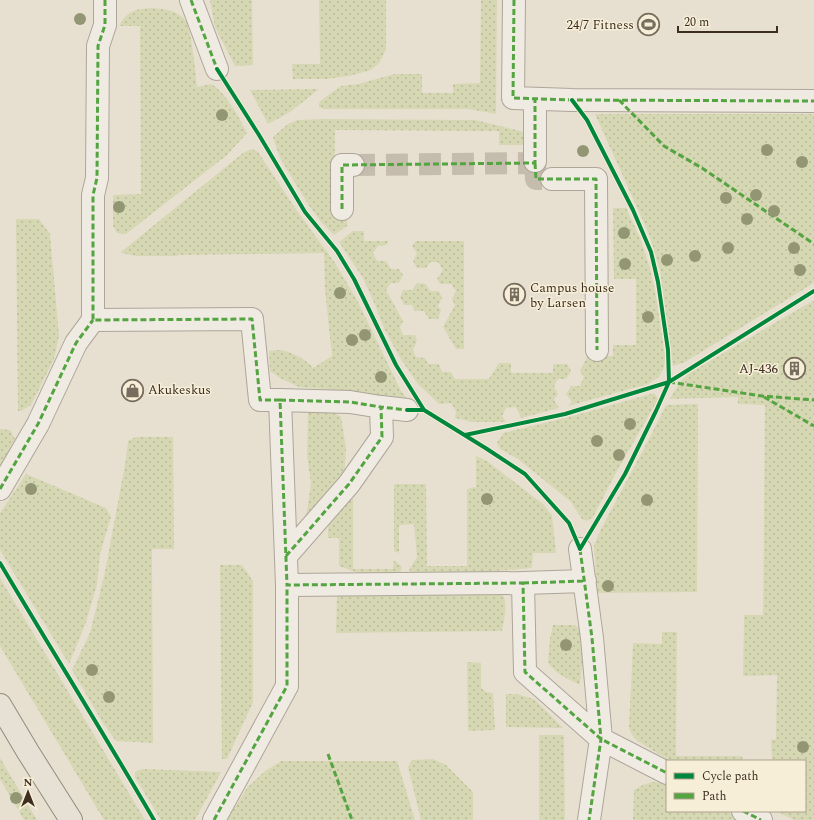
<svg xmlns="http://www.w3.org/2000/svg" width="814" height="820" viewBox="0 0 814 820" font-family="Spectral,serif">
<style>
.grass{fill:url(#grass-dots)}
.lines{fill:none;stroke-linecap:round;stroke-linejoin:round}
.minor-tunnel{stroke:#c5bcae;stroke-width:22;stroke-dasharray:22 11;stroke-linecap:butt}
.minor-casing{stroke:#ada599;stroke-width:24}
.major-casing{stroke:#928b80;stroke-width:24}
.minor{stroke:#efebe3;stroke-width:22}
.major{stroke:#e6e1d4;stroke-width:22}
.quiet{stroke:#54a441;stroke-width:3;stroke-dasharray:6 3;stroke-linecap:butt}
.cycleway-casing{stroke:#f7eed8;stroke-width:6}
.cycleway{stroke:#00873e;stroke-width:4}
.tree{fill:#929673}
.labels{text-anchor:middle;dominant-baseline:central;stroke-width:3;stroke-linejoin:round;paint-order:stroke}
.poi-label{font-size:13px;fill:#3d2e20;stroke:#f7eed8;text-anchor:end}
</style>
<defs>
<pattern id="grass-dots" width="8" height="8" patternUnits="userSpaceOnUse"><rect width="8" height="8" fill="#d6d7b3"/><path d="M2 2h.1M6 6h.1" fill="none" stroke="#b9b99a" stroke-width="1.8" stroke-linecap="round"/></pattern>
</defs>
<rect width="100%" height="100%" fill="#e7e0d1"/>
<path class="grass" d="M210,0H252L253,65L235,66L215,27Z
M319,0H386V49L380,62L376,66L371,70L349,76L327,79H293L292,64H320Z
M481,0H497L496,114L469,109H324L319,107V104L320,101L341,86L358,84L395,74H422V93H453V84L480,83Z
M152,8C164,9 177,10 186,21C191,27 196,76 197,87L211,84C225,91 240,119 247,133L227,155L126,234L117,233L113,226V195L141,194L140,26H119C127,11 135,9 152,8Z
M319,89L290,112L268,124L250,90Z
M595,114H814V283L685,362L673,366L660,270L649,234Z
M321,119L475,120L524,132V145H499V131L335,130L334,215H347V226L334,235L321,222L308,204L280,158L273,137L288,124L298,120Z
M252,149L258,152L295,208L335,263L357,300L401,391L409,401L350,391L299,387L280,378L270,371L269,351C274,351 280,349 285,351C294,353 307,360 313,368L332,356L325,290L324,253L178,255V256H137L121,253V252L243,153Z
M613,208H626L640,238L650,268L656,296L665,356L664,368L659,377L648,384L568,406L572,402L566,394L571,386H580L584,377L580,371L587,357L613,356V345H636V279H614Z
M16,219H39L50,234L59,336L54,359L31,405L21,411H18Z
M353,231H364V241H389L386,245L378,246L373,253L377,261H386L391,269H399L403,275L399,283H391L386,290L403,321L400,327L403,335H415L417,341L413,350L416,357L425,358L428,364H439L442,372H451L455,379H489L499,363H511V373H553V364H567L571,371L566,379H558L554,386L558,394L554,400L559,408L521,418L516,407L506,408L502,416L506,422H473L455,418L456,411L451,403L439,404L418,384L400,358L383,326L376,307L363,278L339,242Z
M416,241H464V349H456L443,327L455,305L452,299L456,291L451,284H440L437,279L443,270L438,262H430L426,268H417L413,261L417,253L412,246Z
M417,283L426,284L430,291H439L442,298L438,306L441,310L438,319H429L424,311H415L412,305H404L400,297L403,290H412Z
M814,300V820H794L776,811H805V761H772L771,740L776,739L777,675L743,676L744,615H763L765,405L738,404V397L670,399L679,383L688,374Z
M654,393L658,399L612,480L593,517L587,521L582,519L570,501L518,459L500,449L497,443L503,433L573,416Z
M698,404L697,592L597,593L594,545L601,529L647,443L666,405Z
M329,410L341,417L346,448L344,479L306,517L311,483L307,456L308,411Z
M0,429L10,430L15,439L0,467Z
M136,437H173L174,549H152L153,743L116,741L103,723L72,670L90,633L105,572L126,459L128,441Z
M476,456L487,461L543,504L552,515L556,553H533L532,568L473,573L414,574L409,570L417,557L414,524L399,525V553L394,551V484H426L427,566H467V489L476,487Z
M26,474L106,508L111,517L100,554L97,585L85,625L69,664L0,550V513Z
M353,488V569H393L394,560L402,567L400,573L391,576L363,575L339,566V538H328V522Z
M220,565H242L253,581V702L227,759H222Z
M0,578L145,820H104L0,646Z
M337,594H473L503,595C508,605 504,621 502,631L336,633Z
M553,625H575L582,631L583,651L580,685C568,679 556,674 548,663L550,638Z
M662,632H677L676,756H742L743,761H670L636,740L631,733L629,727L633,643L662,644Z
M467,662L481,663V688L486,692L493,693L495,730L468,731Z
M506,694H516L534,699L563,728L506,727Z
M539,735H564L565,820H539Z
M0,758L37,820H24L0,779Z
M433,759L446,765L473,792V820H421L408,767L412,760Z
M281,761H397L412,810L415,820H227L247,788L264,772Z
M142,769L221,772L195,820H161L135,777V772Z
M652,782L667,783V811H726L745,820H633L634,790L643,785Z"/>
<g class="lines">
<path class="minor-tunnel" d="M535,163L536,179H552
M353,165L535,163V161"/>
<defs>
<path id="minor" d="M105,0V25L98,46L97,178L93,195V320L252,319L260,400H280L287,585L523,583L525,672L601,739L667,773
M191,0L217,69
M514,0L513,98L572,100L814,101
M535,99V161
M552,179H596L597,350
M342,209V165H353
M280,400L350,402L381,407
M0,489L38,424L76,343L93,320
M580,549L592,638L601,739L589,820
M286,556L349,484L382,437L381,407L407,410
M523,583L585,581
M743,811L761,820
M214,820L287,686V585"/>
<path id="major" d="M0,705L28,752L71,820"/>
</defs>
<use href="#minor" class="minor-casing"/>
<use href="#major" class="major-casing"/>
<use href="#minor" class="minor"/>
<use href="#major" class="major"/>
<path class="quiet" d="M105,0V25L98,46L97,178L93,195V320L252,319L260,400H280L287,585L523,583L525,672L601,739L667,773
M191,0L217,69
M514,0L513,98L572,100L814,101
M619,100L664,146L702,168L814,244
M535,163L536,179H596L597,350
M342,209V165L535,163V99
M669,382L762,396L814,400
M764,397L814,426
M280,400L350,402L381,407
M0,489L38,424L76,343L93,320
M580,549L592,638L601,739L589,820
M286,556L349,484L382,437L381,407L407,410
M523,583L585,581
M328,754L352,820
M743,811L761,820
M214,820L287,686V585"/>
<defs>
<path id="cycleway" d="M217,69L259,135L305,212L337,251L354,279L396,365L424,410
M572,100L587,120L633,210L651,252L658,282L668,350L669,382L656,411L625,474L580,549
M407,410H424L487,449L525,474L569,523L580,549
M465,435L565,414L669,382L814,291
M0,563C51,649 104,734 154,820"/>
</defs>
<use href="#cycleway" class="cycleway-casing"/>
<use href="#cycleway" class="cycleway"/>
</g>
<g class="tree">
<circle cx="80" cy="19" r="6"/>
<circle cx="222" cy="115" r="6"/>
<circle cx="767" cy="150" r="6"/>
<circle cx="583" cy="151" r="6"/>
<circle cx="802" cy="162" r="6"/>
<circle cx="756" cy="195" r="6"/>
<circle cx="726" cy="198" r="6"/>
<circle cx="119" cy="207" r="6"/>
<circle cx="774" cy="211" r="6"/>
<circle cx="747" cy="219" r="6"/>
<circle cx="624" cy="233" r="6"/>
<circle cx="728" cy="248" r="6"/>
<circle cx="794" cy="248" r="6"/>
<circle cx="695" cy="256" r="6"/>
<circle cx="667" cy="260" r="6"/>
<circle cx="625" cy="264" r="6"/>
<circle cx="800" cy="270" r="6"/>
<circle cx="340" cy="293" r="6"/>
<circle cx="648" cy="317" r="6"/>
<circle cx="365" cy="335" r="6"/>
<circle cx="352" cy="340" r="6"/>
<circle cx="381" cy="377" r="6"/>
<circle cx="630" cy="424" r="6"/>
<circle cx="597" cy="441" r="6"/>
<circle cx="619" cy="455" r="6"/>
<circle cx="31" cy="489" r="6"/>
<circle cx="487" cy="499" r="6"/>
<circle cx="647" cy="500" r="6"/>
<circle cx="608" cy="586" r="6"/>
<circle cx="566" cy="645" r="6"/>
<circle cx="92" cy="670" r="6"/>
<circle cx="109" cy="697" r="6"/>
<circle cx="803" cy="747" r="6"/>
<circle cx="16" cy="798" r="6"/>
</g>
<defs>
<symbol id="stadium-ring" viewBox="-11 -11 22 22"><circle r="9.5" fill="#f7eed8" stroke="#786c5e" stroke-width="1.5"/><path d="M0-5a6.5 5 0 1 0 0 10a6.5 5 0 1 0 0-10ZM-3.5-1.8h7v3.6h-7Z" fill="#786c5e"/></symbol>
<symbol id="building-ring" viewBox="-11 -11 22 22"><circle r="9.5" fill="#f7eed8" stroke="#786c5e" stroke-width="1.5"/><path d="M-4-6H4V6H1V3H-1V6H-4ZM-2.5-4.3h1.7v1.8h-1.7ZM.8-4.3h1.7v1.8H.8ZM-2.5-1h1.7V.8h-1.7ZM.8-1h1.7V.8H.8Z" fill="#786c5e"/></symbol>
<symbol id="shop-ring" viewBox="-11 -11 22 22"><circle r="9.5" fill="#f7eed8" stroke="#786c5e" stroke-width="1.5"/><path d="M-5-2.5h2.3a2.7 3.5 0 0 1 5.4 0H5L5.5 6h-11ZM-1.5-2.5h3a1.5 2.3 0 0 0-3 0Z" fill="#786c5e"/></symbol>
</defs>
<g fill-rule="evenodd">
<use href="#stadium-ring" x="636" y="12" width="25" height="25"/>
<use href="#building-ring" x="502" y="282" width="25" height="25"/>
<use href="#building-ring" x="782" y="356" width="25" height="25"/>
<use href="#shop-ring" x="120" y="378" width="25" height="25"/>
</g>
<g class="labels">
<g class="poi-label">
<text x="634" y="25">24/7 Fitness</text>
<text x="530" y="288" text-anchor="start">Campus house<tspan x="530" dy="15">by Larsen</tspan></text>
<text x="778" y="369">AJ-436</text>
<text x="148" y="390" text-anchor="start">Akukeskus</text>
</g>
</g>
<rect x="666" y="760" width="140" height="52" fill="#f7eed8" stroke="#ada18e"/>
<rect x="674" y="773" width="20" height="6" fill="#00873e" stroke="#ada18e"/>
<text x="702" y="780" font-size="12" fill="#3d2e20">Cycle path</text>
<rect x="674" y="793" width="20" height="6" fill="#54a441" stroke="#ada18e"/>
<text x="702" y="800" font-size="12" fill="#3d2e20">Path</text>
<g transform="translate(28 792)" stroke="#f7eed8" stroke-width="3" paint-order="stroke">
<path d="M0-3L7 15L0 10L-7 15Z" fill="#3d2e20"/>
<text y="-6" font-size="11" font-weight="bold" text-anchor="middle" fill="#3d2e20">N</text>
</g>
<path d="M678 26v6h99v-6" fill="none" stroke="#3d2e20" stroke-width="2"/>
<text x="684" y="26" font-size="12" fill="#3d2e20" stroke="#f7eed8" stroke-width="3" paint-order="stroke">20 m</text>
</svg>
